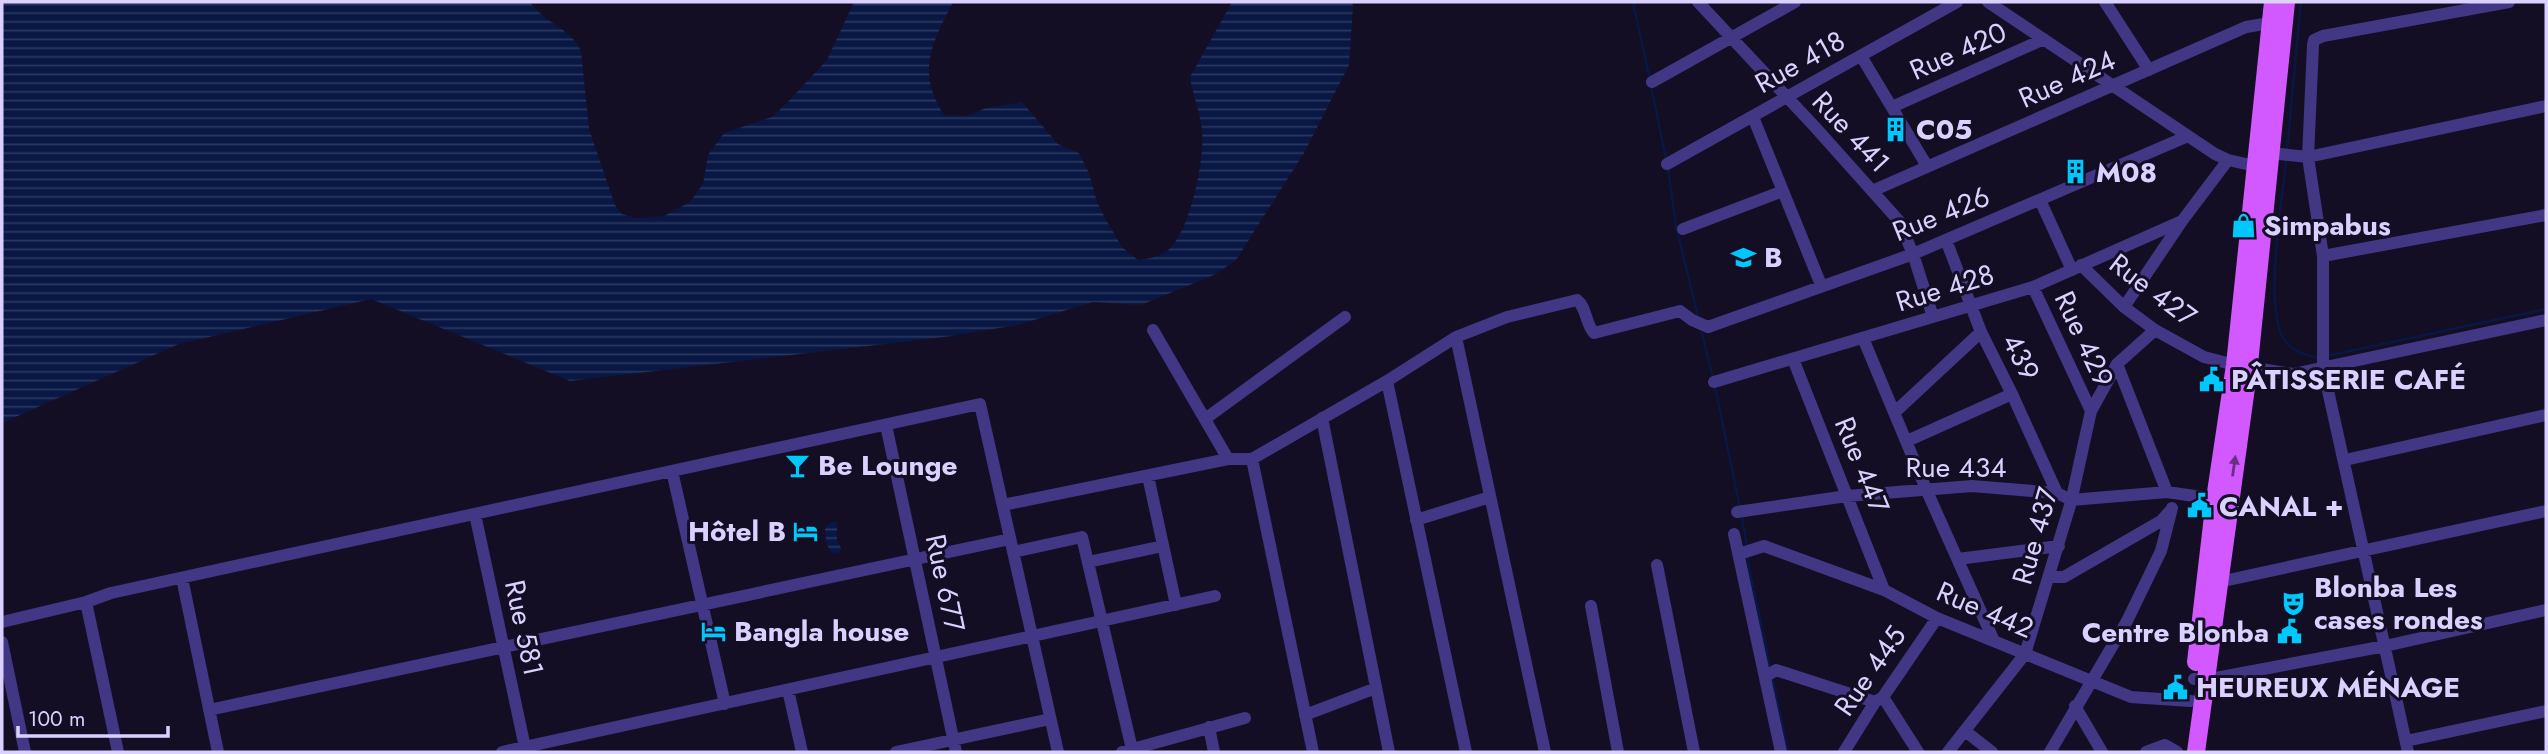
<svg xmlns="http://www.w3.org/2000/svg" width="2548" height="754" viewBox="0 0 2548 754" font-family="Jost,sans-serif">
<style>
.water{fill:url(#water-rules)}
.lines{fill:none;stroke-linecap:round;stroke-linejoin:round}
.stream{stroke:#081743;stroke-width:2.5}
.street{stroke:#423785;stroke-width:12}
.primary{stroke:#d258ff;stroke-width:18}
.oneway{fill:#692f87}
.labels{text-anchor:middle;dominant-baseline:central;stroke-width:6;stroke-linejoin:round;paint-order:stroke}
.street-label{font-size:28px;fill:#dbd1ff;stroke:#140e24}
.poi-label{font-size:28px;font-weight:bold;fill:#dbd1ff;stroke:#140e24;text-anchor:start}
</style>
<defs>
<pattern id="water-rules" width="6" height="5" patternUnits="userSpaceOnUse" patternTransform="scale(1.75)"><rect width="6" height="5" fill="#081743"/><path d="M0 2.5h6" fill="none" stroke="#2b385f"/></pattern>
</defs>
<rect width="100%" height="100%" fill="#140e24"/>
<path class="water" d="M2,2H530C544,23 571,28 581,51L589,129L615,205L622,214L635,218L664,216L690,202L703,184L708,155L724,133L772,117L785,105L827,60L854,2H953C932,43 916,72 944,115L967,116L986,108L1022,102L1058,144L1079,153L1089,173L1097,202L1106,220L1122,247L1138,260C1147,259 1157,257 1164,253C1190,238 1205,158 1202,130C1200,112 1193,95 1190,77L1232,2H1352L1353,6L1349,65L1304,153L1236,260L1216,274L1141,305L1093,302L1018,325L944,337L570,381L371,299L179,344L2,423Z
M831,522H837V541L841,548L840,552L834,554C826,548 825,537 825,527Z"/>
<g class="lines">
<path class="stream" d="M1633,2L1650,80
M1651,86L1666,159
M2287,150L2301,2
M2286,160C2282,203 2265,299 2282,336C2289,349 2303,356 2317,357
M1668,169L1676,226L1698,316
M1701,330L1713,378
M2327,356L2546,309
M1715,387L1740,508
M1741,514L1747,545
M1747,557L1770,667
M1772,677L1788,752"/>
<path class="street" d="M1698,2L1815,127L1899,221L1913,254L1933,317
M1988,2L2215,154L2228,160L2255,166
M2105,2L2149,70
M1861,56L1927,166
M1652,82L1795,2
M1892,107L2044,39
M1753,117L1821,285
M2270,153L2308,157L2546,106
M1667,164L1957,2
M1872,191L2246,27L2276,22
M2040,200L2072,270
M1683,229L1783,191
M1946,240L1981,332L2012,394L2057,493
M2323,256L2546,215
M2081,265L2124,307L2155,330L2204,357L2235,365L2293,374L2546,320
M2033,287L2091,411
M2124,307L2182,221L2228,160
M1153,330L1228,459
M1456,337L1545,752
M1863,338L1926,489L1994,641
M1793,359L1884,590
M2117,364L2167,492
M1387,381L1466,752
M1714,382L2033,287L2182,221
M1895,412L1981,332
M1322,418L1389,752
M1205,419L1345,317
M886,425L956,752
M1907,441L2012,394
M1252,459L1313,752
M2345,460L2546,415
M672,471L725,704
M1148,476L1176,605
M1003,505L1228,459H1252L1387,381L1456,337L1507,317L1577,300C1587,308 1585,323 1594,333L1680,311L1692,320L1708,327L1913,254L2188,136
M1737,512L1847,496L1972,486L2057,493L2071,500L2167,492L2215,499
M475,514L526,752
M1416,520L1490,497
M1734,534L1781,752
M1013,552L1082,537L1132,749
M1739,554L1764,546L1884,590L1937,618L2131,697L2191,701
M1958,559L2059,546
M1088,562L1163,546
M1657,565L1694,752
M2050,577H2064L2161,521L2170,511
M182,578L218,752
M2219,582L2546,511
M86,602L118,752
M1591,606L1618,752
M2,622L86,602L111,593L980,404L1058,752
M2,642L25,752
M1765,677L1776,670L1875,702
M2194,679L2205,680L2385,646L2546,610
M788,690L802,752
M1883,697L1918,752
M2075,706L2102,752
M209,710L1010,539
M1305,715L1376,688
M1209,727L1214,752
M1965,731L1992,752
M2406,741L2546,711
M502,752L1215,596
M896,752L1050,719
M1122,752L1245,718
M1844,752L1875,702L1883,697L1937,618
M1948,752L2025,654L2071,502L2091,411L2117,364L2155,330
M2050,752L2127,621L2161,551L2172,508
M2146,752L2165,745L2177,752
M2408,752L2323,368V256L2308,157L2313,45L2314,40L2323,36L2509,2"/>
<path class="primary" d="M2196,662L2215,499L2235,365L2273,2
M2196,752L2248,373L2286,2"/>
</g>
<defs><path id="oneway-solid" d="M-6-.8H1V-3.2L6.5 0L1 3.2V.8H-6Z" transform="scale(1.75)"/></defs>
<use class="oneway" href="#oneway-solid" transform="translate(2234 466) rotate(-82)"/>
<defs>
<symbol id="building-bare" viewBox="-9 -9 18 18"><path d="M-4-6H4V6H1V3H-1V6H-4ZM-2.5-4.3h1.7v1.8h-1.7ZM.8-4.3h1.7v1.8H.8ZM-2.5-1h1.7V.8h-1.7ZM.8-1h1.7V.8H.8Z" fill="#00c8fc" stroke="#140e24" stroke-width="2.5" paint-order="stroke"/></symbol>
<symbol id="shop-bare" viewBox="-9 -9 18 18"><path d="M-5-2.5h2.3a2.7 3.5 0 0 1 5.4 0H5L5.5 6h-11ZM-1.5-2.5h3a1.5 2.3 0 0 0-3 0Z" fill="#00c8fc" stroke="#140e24" stroke-width="2.5" paint-order="stroke"/></symbol>
<symbol id="school-bare" viewBox="-9 -9 18 18"><path d="M0-5L7-2L0 1L-7-2ZM-4 1L0 2.5L4 1V4Q0 6-4 4Z" fill="#00c8fc" stroke="#140e24" stroke-width="2.5" paint-order="stroke"/></symbol>
<symbol id="civic-bare" viewBox="-9 -9 18 18"><path d="M-.6-6.5H3V-4.5H.6V-3L4-1V1h2V6H-6V1h2V-1L-.6-3ZM-1.2 2.5V6h2.4V2.5Z" fill="#00c8fc" stroke="#140e24" stroke-width="2.5" paint-order="stroke"/></symbol>
<symbol id="bar-bare" viewBox="-9 -9 18 18"><path d="M-6-5H6L.8 .8V4.5H3.5V6h-7V4.5H-.8V.8Z" fill="#00c8fc" stroke="#140e24" stroke-width="2.5" paint-order="stroke"/></symbol>
<symbol id="hotel-bare" viewBox="-9 -9 18 18"><path d="M-6-4.5h1.5V1H6V5H4.5V3h-9V5H-6ZM-4 0a1.8 1.8 0 1 1 3.6 0ZM.5 0V-2.5h3Q6-2.5 6 0Z" fill="#00c8fc" stroke="#140e24" stroke-width="2.5" paint-order="stroke"/></symbol>
<symbol id="theatre-bare" viewBox="-9 -9 18 18"><path d="M-5-5.5Q0-4 5-5.5V0Q5 5 0 6Q-5 5-5 0ZM-3.3-2.5H-1v1.5H-3.3ZM1-2.5H3.3v1.5H1ZM-2.8 1Q0 5.5 2.8 1Z" fill="#00c8fc" stroke="#140e24" stroke-width="2.5" paint-order="stroke"/></symbol>
</defs>
<g fill-rule="evenodd">
<use href="#building-bare" x="1878" y="112" width="35" height="35"/>
<use href="#building-bare" x="2058" y="154" width="35" height="35"/>
<use href="#shop-bare" x="2226" y="208" width="35" height="35"/>
<use href="#school-bare" x="1726" y="240" width="35" height="35"/>
<use href="#civic-bare" x="2194" y="362" width="35" height="35"/>
<use href="#bar-bare" x="780" y="448" width="35" height="35"/>
<use href="#civic-bare" x="2182" y="488" width="35" height="35"/>
<use href="#hotel-bare" x="788" y="514" width="35" height="35"/>
<use href="#theatre-bare" x="2276" y="586" width="35" height="35"/>
<use href="#hotel-bare" x="696" y="614" width="35" height="35"/>
<use href="#civic-bare" x="2272" y="614" width="35" height="35"/>
<use href="#civic-bare" x="2158" y="670" width="35" height="35"/>
</g>
<g class="labels">
<g class="street-label">
<text transform="translate(1958 51) rotate(-24)">Rue 420</text>
<text transform="translate(1800 62) rotate(-29)">Rue 418</text>
<text transform="translate(2067 79) rotate(-24)">Rue 424</text>
<text transform="translate(1851 132) rotate(47)">Rue 441</text>
<text transform="translate(1941 214) rotate(-22)">Rue 426</text>
<text transform="translate(1945 288) rotate(-17)">Rue 428</text>
<text transform="translate(2153 290) rotate(37)">Rue 427</text>
<text transform="translate(2084 339) rotate(65)">Rue 429</text>
<text transform="translate(2021 357) rotate(63)">439</text>
<text transform="translate(1862 465) rotate(68)">Rue 447</text>
<text x="1956" y="467">Rue 434</text>
<text transform="translate(2035 536) rotate(-74)">Rue 437</text>
<text transform="translate(945 583) rotate(78)">Rue 677</text>
<text transform="translate(1985 610) rotate(23)">Rue 442</text>
<text transform="translate(524 628) rotate(78)">Rue 581</text>
<text transform="translate(1870 671) rotate(-55)">Rue 445</text>
</g>
<g class="poi-label">
<text x="1916" y="129">C05</text>
<text x="2096" y="172">M08</text>
<text x="2264" y="225">Simpabus</text>
<text x="1764" y="257">B</text>
<text x="2231" y="379">PÂTISSERIE CAFÉ</text>
<text x="818" y="465">Be Lounge</text>
<text x="2219" y="506">CANAL +</text>
<text x="786" y="531" text-anchor="end">Hôtel B</text>
<text x="2314" y="587">Blonba Les<tspan x="2314" dy="32">cases rondes</tspan></text>
<text x="734" y="631">Bangla house</text>
<text x="2269" y="632" text-anchor="end">Centre Blonba</text>
<text x="2196" y="687">HEUREUX MÉNAGE</text>
</g>
</g>
<rect width="2548" height="754" fill="none" stroke="#dbd1ff" stroke-width="7"/>
<path d="M18 726v10h150v-10" fill="none" stroke="#dbd1ff" stroke-width="3.5"/>
<text x="28" y="726" font-size="21" fill="#dbd1ff" stroke="#140e24" stroke-width="5" paint-order="stroke">100 m</text>
</svg>
